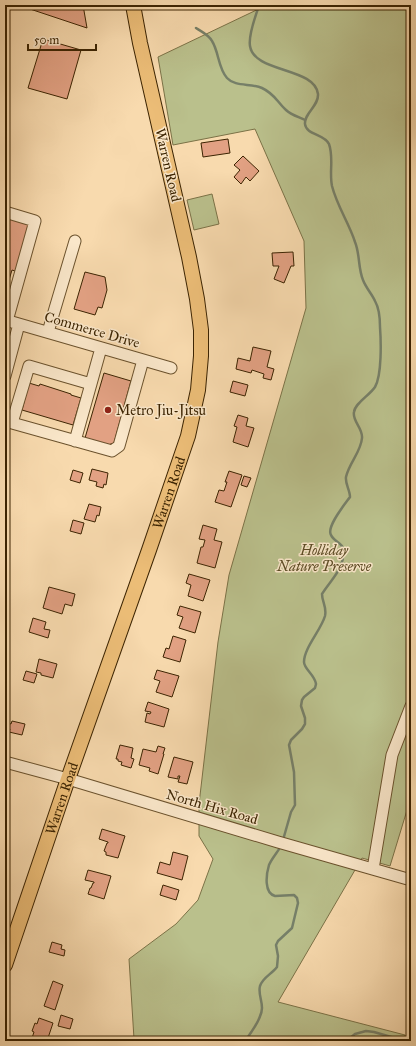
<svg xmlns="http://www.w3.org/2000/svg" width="416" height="1046" viewBox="0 0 416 1046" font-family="'IM FELL Great Primer',serif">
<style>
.green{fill:#bac08c;stroke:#7b7247}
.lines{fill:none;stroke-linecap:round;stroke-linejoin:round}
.stream{stroke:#767f68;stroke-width:2.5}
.building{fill:#e2a183;stroke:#3c2402}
.minor-casing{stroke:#6b522d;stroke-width:13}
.major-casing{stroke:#3c2402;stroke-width:16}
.minor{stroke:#fae7ca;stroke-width:11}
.major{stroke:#ecbd77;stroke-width:14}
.poi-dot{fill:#8f2418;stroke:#fae7ca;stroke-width:1.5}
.labels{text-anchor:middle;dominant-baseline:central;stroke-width:3;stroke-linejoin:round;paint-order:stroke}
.street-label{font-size:14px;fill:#3c2402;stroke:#fae7ca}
.poi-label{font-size:14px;fill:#3c2402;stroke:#fae7ca;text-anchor:start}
.park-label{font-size:14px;font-style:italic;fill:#5c4b24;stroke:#fae7ca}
</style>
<rect width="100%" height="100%" fill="#f8daae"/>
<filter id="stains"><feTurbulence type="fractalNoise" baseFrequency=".005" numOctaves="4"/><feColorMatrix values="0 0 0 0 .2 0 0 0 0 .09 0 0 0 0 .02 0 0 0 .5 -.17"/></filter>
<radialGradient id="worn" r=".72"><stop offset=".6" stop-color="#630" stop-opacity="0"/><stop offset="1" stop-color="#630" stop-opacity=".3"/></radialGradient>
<path class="green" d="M267,5H411V797L390,866L362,858L278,1002L405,1035L403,1041H133L134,1039L129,959L176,924L198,900L213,859L199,836V804L218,642L229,575L306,308L304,241L255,129L173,145L158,57Z
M212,194L219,224L194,230L187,200Z"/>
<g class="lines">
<path class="stream" d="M259,5C256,16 248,34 250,46C254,73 315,67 318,94C319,106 304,113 305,124C306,135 325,134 329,144C334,158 329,172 332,186C337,206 349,223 355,242C360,254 358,268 363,280C366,288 372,294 375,301C379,308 380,319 380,327C381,341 382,375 375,387C370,395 355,403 354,412C352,421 363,428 362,438C361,452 349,463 346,477C345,484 350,490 350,497C345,504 326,527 331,535C333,540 339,542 342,546C348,566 331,579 322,594C322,602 327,607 325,616C321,630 304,648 304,662C304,669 315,675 316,684L315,688L304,697L302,700L301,706L305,718V724L302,729L291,740L289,745L294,772L295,805L291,812L283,840
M196,28C202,32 209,35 212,41C219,52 218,68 227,78C235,87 251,83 262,88C275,94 277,102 286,110C291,115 299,117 305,120
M245,1041C251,1033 262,1017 262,1008C262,1000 258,993 260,986C263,977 272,974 277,967L278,956L276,945L278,941L292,928L298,903L297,898L294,895L275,896C264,893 266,875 269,865C272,858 277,853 281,846
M349,1041L350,1038L355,1034L366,1031L374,1032L405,1041L411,1040"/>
</g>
<path class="building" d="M18,5H83L87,28Z
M43,39L81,50L67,99L28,88Z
M228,139L230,153L203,157L201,143Z
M243,156L259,171L250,181L246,177L241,184L234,177L240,170L234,165Z
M7,218L31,225L18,272L12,270L6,290H5V223Z
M293,252L294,266H291L284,283L274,279L279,266H273L272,253Z
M85,272L105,277L107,290L102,308L98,307L95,315L74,309Z
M253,347L271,351L267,367L274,369L271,380L263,378L264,374L252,370L251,373L236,369L238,358L250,361Z
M104,373L131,381L114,443L108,445L85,438Z
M233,381L248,385L245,396L230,392Z
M29,383L39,386L40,384L71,394V395L81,398L73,425L22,410Z
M238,415L248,418L246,426L254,428L248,447L233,442L237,427L234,426Z
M92,469L108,473L106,485L104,484L103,488L96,486L97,482L89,480Z
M73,470L83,473L80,483L70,480Z
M229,471L242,475L231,507L215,502L219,490L224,491L227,482H225Z
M244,476L251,478L247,487L241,485Z
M89,504L101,507L99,516L97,515L95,522L84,519Z
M73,520L84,523L81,534L70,531Z
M203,525L217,529L214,540L222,542L215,568L197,563L201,547H203L205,540L199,539Z
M189,574L210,580L203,601L188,596L191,585L186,583Z
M49,587L75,594L72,606L65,604L62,614L43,608Z
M180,606L201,612L195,633L179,628L183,617L177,615Z
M33,618L46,622L44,629L50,630L48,638L29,632Z
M173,636L186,640L180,662L163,657L166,648L169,649Z
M39,659L57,664L53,678L41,675V673L36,672Z
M157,670L179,676L172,697L156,692L160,681L154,679Z
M26,671L37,674L34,683L23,680Z
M148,702L169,709L164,727L145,722L147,713L150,714L151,712L145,711Z
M5,719L9,720L8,723L11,724L12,721L25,724L22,735L9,732L10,729L5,728Z
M120,745L133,748L131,758L134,759L131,768L121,765L122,762L118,761V759H116Z
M158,746L165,748L163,754H164L158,774L149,771L150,768L139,765L143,749L156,752Z
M174,757L193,762L187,784L178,782L180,776H178V779L168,777Z
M102,829L125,836L118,858L106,855V852L104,851L107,843H108V842L99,839Z
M173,852L188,856L182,880L157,873L160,862L170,865Z
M88,870L111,876L104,899L88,894L90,888H91L93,883H94V882L85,880Z
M163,885L179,890L176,900L160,895Z
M52,942L62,945L61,949L65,950L64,956L49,952Z
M53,981L63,985L55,1010L44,1006Z
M61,1015L73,1019L70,1029L58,1026Z
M39,1018L53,1023L47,1041H40L32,1038L34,1032L32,1031L35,1023L37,1024Z"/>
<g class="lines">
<defs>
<path id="minor" d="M5,212L35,221L7,321
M5,320L171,368
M48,332L75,241
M5,376L19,324
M91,384L29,366L12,423L112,451L119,446L143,360
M75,441L101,348
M5,762L68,779L278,842L411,880
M373,869L392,755L411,706"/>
<g id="major">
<path id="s1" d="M5,965L68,779L149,550L188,436L198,390L201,356V330L197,299L189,257L140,43L133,5"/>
</g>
</defs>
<use href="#minor" class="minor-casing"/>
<use href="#major" class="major-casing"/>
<use href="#minor" class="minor"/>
<use href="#major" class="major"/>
</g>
<circle class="poi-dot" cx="108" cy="410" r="4"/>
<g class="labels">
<g class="street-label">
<text transform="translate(168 165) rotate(77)">Warren Road</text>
<text transform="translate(92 330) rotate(16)">Commerce Drive</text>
<text stroke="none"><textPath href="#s1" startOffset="500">Warren Road</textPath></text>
<text stroke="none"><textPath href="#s1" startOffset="176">Warren Road</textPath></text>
<text transform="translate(212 807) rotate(16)">North Hix Road</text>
</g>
<g class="poi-label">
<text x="116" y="410">Metro Jiu-Jitsu</text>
</g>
<g class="park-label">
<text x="324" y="550">Holliday<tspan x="324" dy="16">Nature Preserve</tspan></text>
</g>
</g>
<rect width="416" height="1046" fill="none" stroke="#f8daae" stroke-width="20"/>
<rect x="6" y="6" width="404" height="1034" fill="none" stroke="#3c2402" stroke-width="2"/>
<rect x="10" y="10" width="396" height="1026" fill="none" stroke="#3c2402"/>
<path d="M28 44v6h68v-6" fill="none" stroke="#3c2402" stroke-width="2"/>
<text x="34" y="44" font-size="12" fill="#3c2402" stroke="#fae7ca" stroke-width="3" paint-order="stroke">50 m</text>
<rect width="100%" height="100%" filter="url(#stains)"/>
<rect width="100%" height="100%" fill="url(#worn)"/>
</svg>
